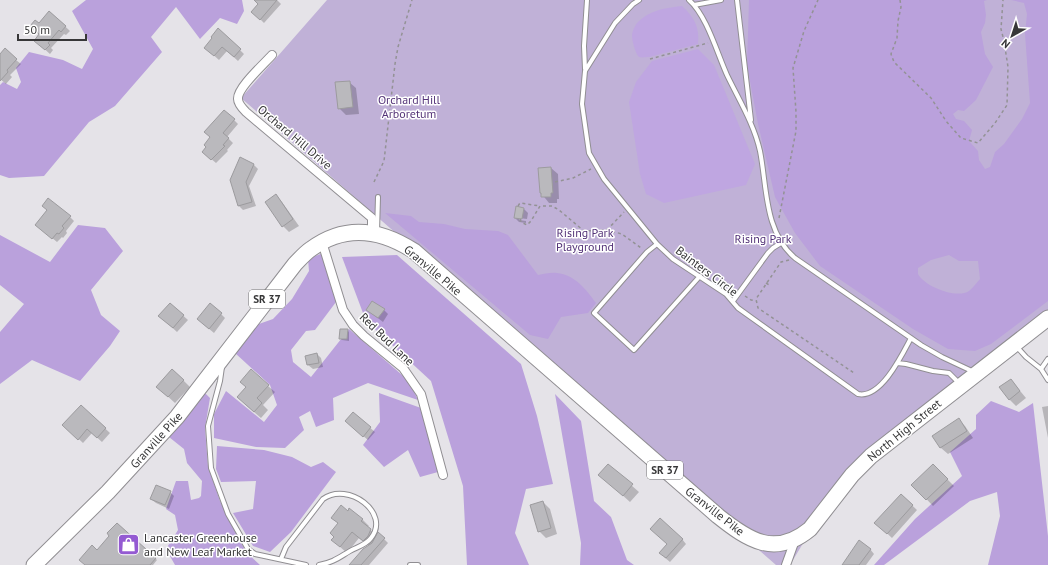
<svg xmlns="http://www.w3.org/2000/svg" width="1048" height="565" viewBox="0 0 1048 565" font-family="'PT Sans',sans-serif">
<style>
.green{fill:#c0b1d7}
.forest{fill:#baa1dc;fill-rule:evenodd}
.water{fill:#bfa6e1}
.shadow{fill:#0003}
.building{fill:#bab9bd;stroke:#9c9b9e}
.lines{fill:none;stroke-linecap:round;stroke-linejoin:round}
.lane-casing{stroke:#908e92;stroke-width:6}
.street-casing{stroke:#908e92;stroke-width:10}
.highway-casing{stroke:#908e92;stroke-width:17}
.path{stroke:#939295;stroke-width:1.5;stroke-dasharray:3 3;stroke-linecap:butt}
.lane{stroke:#fff;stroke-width:4}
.street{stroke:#fff;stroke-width:8}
.highway{stroke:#fff;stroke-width:15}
.labels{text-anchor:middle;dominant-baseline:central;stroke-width:3;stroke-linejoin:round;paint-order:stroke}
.shield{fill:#fff;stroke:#737374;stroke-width:1}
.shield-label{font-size:11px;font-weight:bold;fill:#373738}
.park-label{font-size:12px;fill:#543378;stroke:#fff}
.street-label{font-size:12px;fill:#373738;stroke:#fff}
.poi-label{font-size:12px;fill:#373738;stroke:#fff;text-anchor:start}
</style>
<rect width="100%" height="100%" fill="#e5e3e8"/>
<path class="green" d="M327,0H1048V318L893,438L817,520L790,565H776L241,98Z"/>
<path class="forest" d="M86,0H242L244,11L237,24L220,18L200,39L176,7L151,37L162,52L115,106L89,122L44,176L9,178L0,175V85L3,82L17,89L21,82L16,68L29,52L63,60L82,69L93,49L72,11Z
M749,0H987L984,1L986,15L985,23L981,32L985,54L993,67L976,100L964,111L958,110L953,114L956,119L964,121L972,130L969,141L978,151L979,160L985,169L990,167L995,152L1004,144L1022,119L1030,103L1025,34L1027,14L1024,3L1011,0H1048V301L991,344L975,351L948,349L913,329L820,266L795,233L775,197L758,124L747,65ZM949,255L959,261H978L980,279C977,282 973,288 969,291C957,299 925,287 918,274C918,273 918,270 918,268L931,260Z
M385,213L411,216L419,222L444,224L465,229L498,231L508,235L538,275C544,274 551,272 557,273C575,275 586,289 596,303L588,313L561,317L548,339L530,335Z
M78,225L105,228L123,251L91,290L101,315L120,331L110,346L80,381L32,360L0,384V332L24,304L0,285V235L50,262Z
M323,253L336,302L315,330L306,331L291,350L293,362L311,377L349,329L409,381L418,400L368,383L333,398L334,420L316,427L310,411L299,417L304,430L285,448L256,447L214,438V414L226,391L264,422L277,405L270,385L235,353L256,325L273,319L292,299L309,271L308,259Z
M397,255L521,364L537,416L553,484L526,489L515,533L529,565H467L463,486L431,381L366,321L342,257Z
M205,393L210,398L205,428L208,466L220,501L243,546L247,553L260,565H175L166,549L178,530L175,515L166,509L176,481H188L191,500L199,498L201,496L202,481L187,463L184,449L169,437Z
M379,393L421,408L438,472L420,477L408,450L384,467L363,445L380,422Z
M555,394L581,421L594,501L611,517L627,560L634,565H580L581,543Z
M991,401L1019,412L1033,403L1048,536V565H988L1000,516L997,492L970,501L884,565H874L915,519L962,476L950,452L976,429V415Z
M217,446L264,450L292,457L311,467L323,462L336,472L291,532L270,552L253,546L233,513L253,509L256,481L221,482L216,469Z"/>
<path class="water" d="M682,6C694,17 700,27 698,44L649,57C646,57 642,58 639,57C636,55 632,41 632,36C632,32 635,25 638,22C650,10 665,8 682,6Z
M698,49L714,65L755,164L746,185L664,203L646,194L640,174L629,102L636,82L652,61Z"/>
<path class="shadow" d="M260,0H277L281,4L264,23L257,16Z
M50,12L70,31L66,35L64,34L51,48L53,50L50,54L40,45L41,35L39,24Z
M214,38L237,47L244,54L238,61L227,51L219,60L210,52Z
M0,56L16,60L21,64L10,75L12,77L6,84L0,79Z
M349,82L356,88L359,114L346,115L339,108Z
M234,120L238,124L227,137L233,143L227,150L228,151L216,163L203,152Z
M254,165L258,169L249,186L256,206L243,210L239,206L231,180Z
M551,168L558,174L559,199H557V203H549L541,193Z
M276,195L282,202L299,226L289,232L283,226Z
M524,209L528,213L527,219L519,218V220L526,221V223L519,222L515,218Z
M70,217L74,221L66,231L67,233L63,238L62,237L57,242L41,229Z
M170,304L188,320L177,332L164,320Z
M367,310H384L388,314L383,322Z
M221,314L225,318L214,333L202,323Z
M347,330L349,332V341L342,340L340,338Z
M317,354L321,358L323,367L313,369L308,365L306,356Z
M183,380L190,387L175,403L164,393Z
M1011,380L1026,398L1016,406L1009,399Z
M268,386L275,392L263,405L268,410L261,418L245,404Z
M81,406L110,433L102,442L92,433L83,443L64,425Z
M1048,406V438L1042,407Z
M353,413L375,432L368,440L350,425Z
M959,420L965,426L973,438L948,454L941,448L933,436Z
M608,465L639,492L630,502L600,475Z
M933,465L954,486L933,506L913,485Z
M170,492L174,496L169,509L156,503L151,499Z
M901,495L917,510L892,538L876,523Z
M543,502L550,509L557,534L546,538L539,531Z
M348,512L362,519L369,526L367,527L377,536L384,539L388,543L369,565H350L369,546L359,538L347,553L339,546L335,537L339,524L332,518Z
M117,524L157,560L153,565H86L111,536Z
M682,539L686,544L670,562L664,557Z
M870,549L874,554L866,565H843Z"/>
<path class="building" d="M254,0H277L260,20L251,12L258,4Z
M49,11L66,26L61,32L59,30L48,43L50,45L45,50L34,41L39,34L30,26L35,20L39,23Z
M218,28L241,49L234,57L222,47L214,56L204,48L212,38L211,37Z
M5,48L17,59L7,70L8,72L0,81V54Z
M350,81L353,107L338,109L335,82Z
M224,110L235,119L223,133L229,138L223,145L225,146L211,160L202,152L206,147L204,145L210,137L204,132Z
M240,157L254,164L246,182L252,202L238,206L230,180Z
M551,167L553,193H551V197H541V193H540L538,168Z
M276,194L293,219L282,227L265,202Z
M48,198L71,216L62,226L64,228L59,234L57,233L52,239L35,225L47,210L42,206Z
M516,206L524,208L522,219L514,218Z
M372,301L385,309L378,318L366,310Z
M170,303L184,315L173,328L158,316Z
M210,303L222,313L209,329L197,319Z
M340,329H348L347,339H339Z
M317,353L319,363L307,365L305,356Z
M172,369L184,380L168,397L156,387Z
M251,369L269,385L257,398L262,403L254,412L237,397L246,387L240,382Z
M1011,379L1020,391L1009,400L999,387Z
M81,405L106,428L97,438L87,429L78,440L62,425Z
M353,412L371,427L363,437L345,421Z
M959,418L967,431L940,448L932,436Z
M608,464L633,484L623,496L598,475Z
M933,464L948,479L926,500L911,485Z
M156,485L171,491L165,505L150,499Z
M901,494L913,505L887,534L874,523Z
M543,501L551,528L538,532L530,505Z
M341,505L348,511L349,508L363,519L361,521L371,529L368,536L363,541L352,532L340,547L331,540L334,537L330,533L338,523L331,518Z
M660,518L683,539L666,558L659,553L667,544L650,529Z
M117,523L156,558L150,565H85L79,560L92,545L97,550L109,536L107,533Z
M378,532L385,538L361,565H349L363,549L372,543Z
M859,540L871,549L859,565H842Z"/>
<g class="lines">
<defs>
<path id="lane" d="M639,0L633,4L615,23L585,71L582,104L589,153L604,179L657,244L673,259L726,294L738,308L858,394C881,399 902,355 911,338
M689,0C707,16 717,53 727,75C739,100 754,124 760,151C767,186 764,232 795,258L921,345L942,357L974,372
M737,0L751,120
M694,5L721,0
M585,69L584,46L587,0
M377,232L378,197
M657,244L647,252L594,313L634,350L700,276
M733,301L768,253L773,248L781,243
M1017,347L1026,357L1041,369L1048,380
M897,363L906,364L933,371L949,373L959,383
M222,367L220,381L208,426L211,468L228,514L248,549L255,554L306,565
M1041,369L1048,359
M281,559L286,547L323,499C348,481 391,513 371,538C366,545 357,547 350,551C338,558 334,562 319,565
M410,565H418"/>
<path id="street" d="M272,55C264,64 237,88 238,99C238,104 243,109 246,112L372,218V233
M322,242L343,310L353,325L364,336L403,368L421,394L443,475
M786,565L795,540"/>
<path id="highway" d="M34,565L108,492L177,417L295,264C300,259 305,253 311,249C345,224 380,229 414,251L718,516C748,540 775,558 810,529L852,475L871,456L1048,318"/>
</defs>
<use href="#lane" class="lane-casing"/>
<use href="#street" class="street-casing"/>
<use href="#highway" class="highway-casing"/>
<path class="path" d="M900,0L901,7L898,21L897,38L891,54L894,62L931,98L946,121L961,138L978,143L995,123L1007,105L1008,67L1004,41L1001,29L1003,0
M650,59L708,43
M374,182L384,161L395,64L398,47L412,0
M555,182L573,178L591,169
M518,206L520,203L540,206
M779,218L796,131V112L793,68L804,31L818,0
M520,219L521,222L527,225L531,221L540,206H552L559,210L584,231L607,230L622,234L641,248
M607,230L624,212
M789,260L781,262L756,299L758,308L854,373
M766,283L771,286
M745,296L751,300L756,301"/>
<use href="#lane" class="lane"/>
<use href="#street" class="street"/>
<use href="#highway" class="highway"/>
</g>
<defs>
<symbol id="shop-square" viewBox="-11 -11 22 22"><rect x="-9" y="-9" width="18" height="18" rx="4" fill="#945ad2" stroke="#fff"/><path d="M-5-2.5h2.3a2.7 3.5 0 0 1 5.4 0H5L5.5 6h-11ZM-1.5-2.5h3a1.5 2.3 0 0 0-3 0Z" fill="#fff"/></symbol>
</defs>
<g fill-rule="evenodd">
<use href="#shop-square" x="116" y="532" width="25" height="25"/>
</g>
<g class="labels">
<g class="shield">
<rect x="249" y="290" width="36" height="18" rx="3"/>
<rect x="647" y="461" width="36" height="18" rx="3"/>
</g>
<g class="shield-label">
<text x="267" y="299">SR 37</text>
<text x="665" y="470">SR 37</text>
</g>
<g class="park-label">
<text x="409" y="99">Orchard Hill<tspan x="409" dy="14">Arboretum</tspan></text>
<text x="585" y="232">Rising Park<tspan x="585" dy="14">Playground</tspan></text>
<text x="763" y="238">Rising Park</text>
</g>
<g class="street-label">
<text transform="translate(295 137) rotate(40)">Orchard Hill Drive</text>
<text transform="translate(433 270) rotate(40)">Granville Pike</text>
<text transform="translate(707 271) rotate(37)">Bainters Circle</text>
<text transform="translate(387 339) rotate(44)">Red Bud Lane</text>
<text transform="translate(904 430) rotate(-39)">North High Street</text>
<text transform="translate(156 440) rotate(-48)">Granville Pike</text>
<text transform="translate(715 511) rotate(38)">Granville Pike</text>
</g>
<g class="poi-label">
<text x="144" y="537">Lancaster Greenhouse<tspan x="144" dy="14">and New Leaf Market</tspan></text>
</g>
</g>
<g transform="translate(1012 36) rotate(219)" stroke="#ffffff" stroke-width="3" paint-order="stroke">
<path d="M0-3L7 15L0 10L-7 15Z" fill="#373738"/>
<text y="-6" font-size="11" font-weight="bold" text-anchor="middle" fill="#373738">N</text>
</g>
<path d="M18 34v6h68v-6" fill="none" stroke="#373738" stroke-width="2"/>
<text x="24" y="34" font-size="12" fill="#373738" stroke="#ffffff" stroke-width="3" paint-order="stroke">50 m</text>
</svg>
